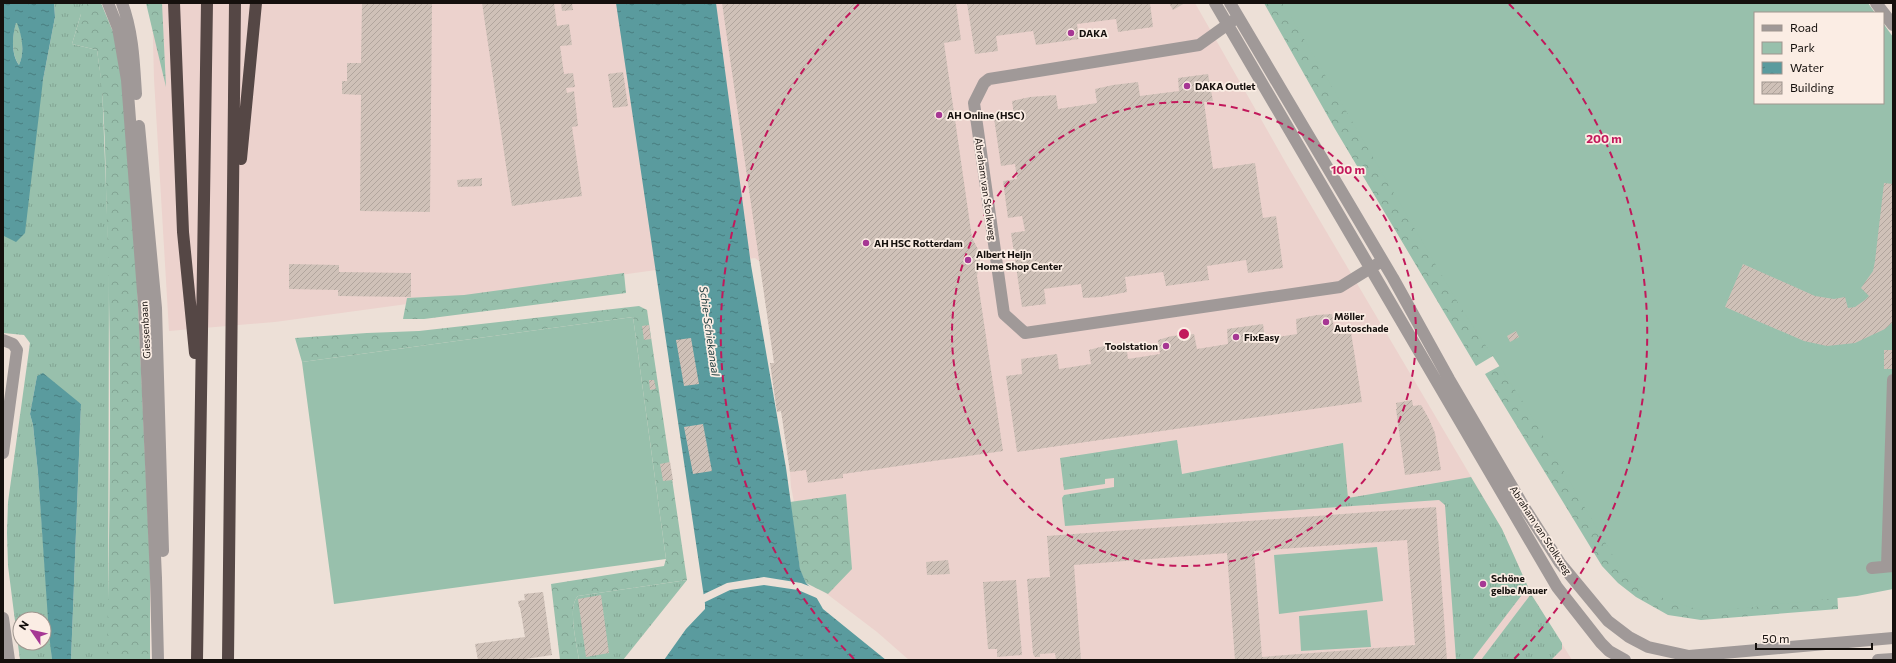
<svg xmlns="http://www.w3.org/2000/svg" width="1896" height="663" viewBox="0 0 1896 663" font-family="Commissioner,sans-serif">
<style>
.industrial{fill:#ecd2cd}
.grass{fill:url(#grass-tufts);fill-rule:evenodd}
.forest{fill:url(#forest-crowns)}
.park{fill:#98c0ac}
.water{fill:url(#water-ripples);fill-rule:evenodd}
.pier{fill:#ede0d7}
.building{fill:url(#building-hatch);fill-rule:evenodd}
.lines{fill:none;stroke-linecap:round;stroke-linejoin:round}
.minor{stroke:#a09998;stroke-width:12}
.highway{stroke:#554745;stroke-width:12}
.ring{fill:none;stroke:#c2185b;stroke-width:2;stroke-dasharray:7 5}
.poi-dot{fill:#a63794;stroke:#fbede4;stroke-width:1.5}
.labels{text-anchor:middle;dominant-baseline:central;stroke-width:3.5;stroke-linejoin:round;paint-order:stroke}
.poi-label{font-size:10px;font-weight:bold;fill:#15100d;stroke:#fbede4;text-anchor:start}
.street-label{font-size:10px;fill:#15100d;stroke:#fbede4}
.water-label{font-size:11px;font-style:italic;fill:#143537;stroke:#fbede4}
.centre{fill:#c2185b;stroke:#fbede4;stroke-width:2}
.ring-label{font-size:12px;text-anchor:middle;font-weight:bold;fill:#c2185b;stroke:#fbede4;stroke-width:3.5;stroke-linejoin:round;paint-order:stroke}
</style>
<defs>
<pattern id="grass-tufts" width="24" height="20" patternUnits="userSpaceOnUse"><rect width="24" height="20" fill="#98c0ac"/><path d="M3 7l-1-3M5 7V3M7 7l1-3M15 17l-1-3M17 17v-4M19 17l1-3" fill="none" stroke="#82a493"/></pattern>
<pattern id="forest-crowns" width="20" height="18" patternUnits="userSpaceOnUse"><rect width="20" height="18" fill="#98c0ac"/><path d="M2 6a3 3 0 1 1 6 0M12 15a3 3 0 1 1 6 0" fill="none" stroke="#82a493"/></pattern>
<pattern id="water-ripples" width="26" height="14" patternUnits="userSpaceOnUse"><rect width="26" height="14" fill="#5a9b9e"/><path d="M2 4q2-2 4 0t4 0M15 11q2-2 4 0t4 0" fill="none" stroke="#497d7f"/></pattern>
<pattern id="building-hatch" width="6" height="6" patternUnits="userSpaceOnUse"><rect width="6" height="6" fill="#cfc1b8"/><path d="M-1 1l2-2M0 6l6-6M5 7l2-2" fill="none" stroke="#b1a59d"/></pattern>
</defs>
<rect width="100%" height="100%" fill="#ede0d7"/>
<path class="industrial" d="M152,3H1195L1287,165L1502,529L1531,594L1572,660H909L877,632L810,581L791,487L776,273L755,258L671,268L275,322L169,331L154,79Z"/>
<path class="grass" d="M54,3H81V14L72,44L97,50L102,85L109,266L108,660H71L81,404L37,376L30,414L33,425L38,473L52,660H20L8,566L7,533L8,502L30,343L24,335L3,333V227L4,236L43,80L55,17ZM20,619H44V643H20Z
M1177,440L1182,474L1343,443L1348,498L1471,477L1502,529L1528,587L1472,660H1456L1445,505L1439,500L1065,526L1062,498L1064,495L1114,487V478L1105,479V484L1064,490L1060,458Z
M687,580L623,660H579C577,645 567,607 578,596Z
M1531,594L1562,643V649L1551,660H1481Z"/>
<path class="forest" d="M81,3H101L116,39L130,132L150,563V660H108L107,650C110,508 112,366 107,224C105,166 106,107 97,50L72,44L81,14Z
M146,3H162L166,87Z
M1264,3H1299L1508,347L1476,366L1335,129Z
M16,23H18C22,36 25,52 19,65C11,54 12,36 16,23Z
M624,273L626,293L424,319H403L407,298L464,295Z
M639,306L647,310L687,580L578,596C567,607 577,645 579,660H560L551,584L664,566L666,559L633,317L302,362L295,338L367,333L419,331Z
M1518,356L1833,512L1838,609L1701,620L1668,615L1636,597L1618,583L1602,566L1485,374Z
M846,494L852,569L828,594L806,583L800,570L790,502Z"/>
<path class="park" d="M1283,3H1868L1875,13H1755V103H1883V23L1893,37V589L1857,596L1706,612L1667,600L1643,588L1622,571L1525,405L1461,308Z
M633,317L666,559L334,604L302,362Z
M1377,547L1383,601L1279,614L1274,555Z
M1367,610L1371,647L1301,651L1299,616Z"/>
<path class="water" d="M3,3H54L55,17L43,80L25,233L16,242L4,236L3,227ZM16,23H17C22,36 25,52 19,65C11,54 12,37 16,23Z
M616,3H716L751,265L786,468L800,569L806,583L811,588L823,609L886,660H664L686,629L705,609V604Z
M43,373L81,404L71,660H52L49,634L38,473L33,425L30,414L37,376Z"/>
<path class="pier" d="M764,577L801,583L814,588L819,599L798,590L764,585L730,590L703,603L702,595L727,583Z"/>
<path class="building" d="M362,3H432L430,212L360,211L361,95L342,94V81H347V63H361Z
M482,3H554L557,26L569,24L572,45L560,46L564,74L573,73L575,87L566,88L567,93L574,91L578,126L572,127L582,196L512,206Z
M561,3H572L573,10L562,11Z
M722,3H956L961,40L944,43L972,238L979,251L980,261L977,276L1003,451L843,474V478L808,483L806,470L790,472L781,411L777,412L770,363H774Z
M967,3H1150L1153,27L1118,32L1116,19L1077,24L1079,39L1036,45L1033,31L996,36L998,51L975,54Z
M1169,3H1185L1173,10Z
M623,72L628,106L613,108L608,74Z
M1208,74L1213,101L1204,102L1213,169L1255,163L1263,218L1276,216L1283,268L1248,273L1246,260L1207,266L1209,280L1166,286L1163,272L1125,277L1127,292L1101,297L1083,298L1081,284L1044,289L1046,304L1022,307L1011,233L1025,231L1022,216L1008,218L1003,181L1017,179L1015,164L1001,166L994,118L1014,115L1012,101L1030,97L1056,95L1058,109L1097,103L1095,89L1113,85L1138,82L1140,96L1179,91L1178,78Z
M482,178V186L458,187L457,180Z
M1884,183L1893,184V322L1885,329L1855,343L1827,346L1804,341L1725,307L1743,264L1815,296L1834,299L1845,297L1848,308L1855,307L1865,300L1869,296L1861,288L1873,271L1875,261Z
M289,264L339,265V272L411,273V297L338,296V290L289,289Z
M1332,314L1334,329L1350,326L1362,402L1017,452L1006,376L1022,374L1021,359L1057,354L1059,369L1091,364L1089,350L1104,346L1126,344L1128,359L1160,354L1158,340L1172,336L1194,334L1197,349L1228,344L1227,329L1263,324L1265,339L1297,334L1296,319L1317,315Z
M649,325L651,339L644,340L642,326Z
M1516,331L1519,337L1510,342L1507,336Z
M691,338L699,384L684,386L676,340Z
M1884,350H1893V369H1884Z
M649,380H654L656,389L650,390Z
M1412,400L1413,406L1421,405L1429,419L1435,433L1441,470L1405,475L1396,409H1397L1396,403Z
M703,424L712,471L693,474L684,427Z
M670,462L673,480L663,481L660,464Z
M1436,507L1447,660H1235L1227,553L1074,565L1081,660H1056L1055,653L1040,654V657H1035L1033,654L1027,579L1050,577L1047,536ZM1407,540L1415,645L1262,657L1254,551Z
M948,560L950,574L927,575L926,562Z
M1016,580L1022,655L997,657V649H988L983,582Z
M543,592L552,655L519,660H478L475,644L525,637L520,607H519L518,601L525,600L524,594Z
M601,595L609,653L586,657L578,599Z"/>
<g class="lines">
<path class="minor" d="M108,3L118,28L127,80L144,305L156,578L158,660
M122,3C133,32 134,63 136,94
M1215,3L1557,587L1601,643L1609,651L1625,660
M1230,3L1393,278L1449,379L1524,507L1560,563L1608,621L1629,637L1648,647L1689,656L1893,638
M1876,3L1893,25
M1238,17L1199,45L989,79L984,83L974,103L1004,314L1025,333L1340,287L1382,261
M139,126L156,308L163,551
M3,340L13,344L17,350L3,453
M1887,566L1893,380
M1872,568L1893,566
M3,618L9,660
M1878,660L1893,659"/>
<path class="highway" d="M174,3L183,232L195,353
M241,159L256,3
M197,660L207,3
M228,660L235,3"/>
</g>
<g class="ring">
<circle cx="1184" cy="334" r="232"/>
<path d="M854 659A463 463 0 0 1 859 4M1509 4A463 463 0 0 1 1514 659"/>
</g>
<g class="poi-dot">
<circle cx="1071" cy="33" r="4"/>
<circle cx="1187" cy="86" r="4"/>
<circle cx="939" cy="115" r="4"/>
<circle cx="866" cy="243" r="4"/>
<circle cx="968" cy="260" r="4"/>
<circle cx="1326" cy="322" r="4"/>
<circle cx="1236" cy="337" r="4"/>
<circle cx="1166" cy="346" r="4"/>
<circle cx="1483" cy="584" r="4"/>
</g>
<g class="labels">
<g class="poi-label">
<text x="1079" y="33">DAKA</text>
<text x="1195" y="86">DAKA Outlet</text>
<text x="947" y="115">AH Online (HSC)</text>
<text x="874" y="243">AH HSC Rotterdam</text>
<text x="976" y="254">Albert Heijn<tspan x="976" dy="12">Home Shop Center</tspan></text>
<text x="1334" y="316">Möller<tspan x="1334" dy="12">Autoschade</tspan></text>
<text x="1244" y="337">FixEasy</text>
<text x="1158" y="346" text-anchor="end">Toolstation</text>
<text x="1491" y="578">Schöne<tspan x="1491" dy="12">gelbe Mauer</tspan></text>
</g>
<g class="street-label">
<text transform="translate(986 189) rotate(82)">Abraham van Stolkweg</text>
<text transform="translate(145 330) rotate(-93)">Giessenbaan</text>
<text transform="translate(1541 530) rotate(57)">Abraham van Stolkweg</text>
</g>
<g class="water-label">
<text transform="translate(710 331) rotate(82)">Schie-Schiekanaal</text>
</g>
</g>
<circle cx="1184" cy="334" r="6" class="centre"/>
<g class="ring-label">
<text x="1604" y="143">200 m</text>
<text x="1348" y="174">100 m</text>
</g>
<rect width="1896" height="663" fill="none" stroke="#15100d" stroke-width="8"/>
<rect x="1754" y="12" width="130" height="92" fill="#fbede4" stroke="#9f958e"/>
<rect x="1762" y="25" width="20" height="6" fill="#a09998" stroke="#9f958e"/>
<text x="1790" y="32" font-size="12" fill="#15100d">Road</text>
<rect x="1762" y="42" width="20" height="12" fill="#98c0ac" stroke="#9f958e"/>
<text x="1790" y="52" font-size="12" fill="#15100d">Park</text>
<rect x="1762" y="62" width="20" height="12" fill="url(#water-ripples)" stroke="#9f958e"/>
<text x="1790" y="72" font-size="12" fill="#15100d">Water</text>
<rect x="1762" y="82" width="20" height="12" fill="url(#building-hatch)" stroke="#9f958e"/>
<text x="1790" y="92" font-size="12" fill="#15100d">Building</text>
<g transform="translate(32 631) rotate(304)"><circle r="19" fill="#fbede4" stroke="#9f958e"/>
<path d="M0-3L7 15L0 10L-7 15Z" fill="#a63794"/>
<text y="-6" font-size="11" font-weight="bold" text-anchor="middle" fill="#15100d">N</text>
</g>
<path d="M1756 643v6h116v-6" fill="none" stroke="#15100d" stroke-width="2"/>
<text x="1762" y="643" font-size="12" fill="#15100d" stroke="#fbede4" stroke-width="3" paint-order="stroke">50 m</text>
</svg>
